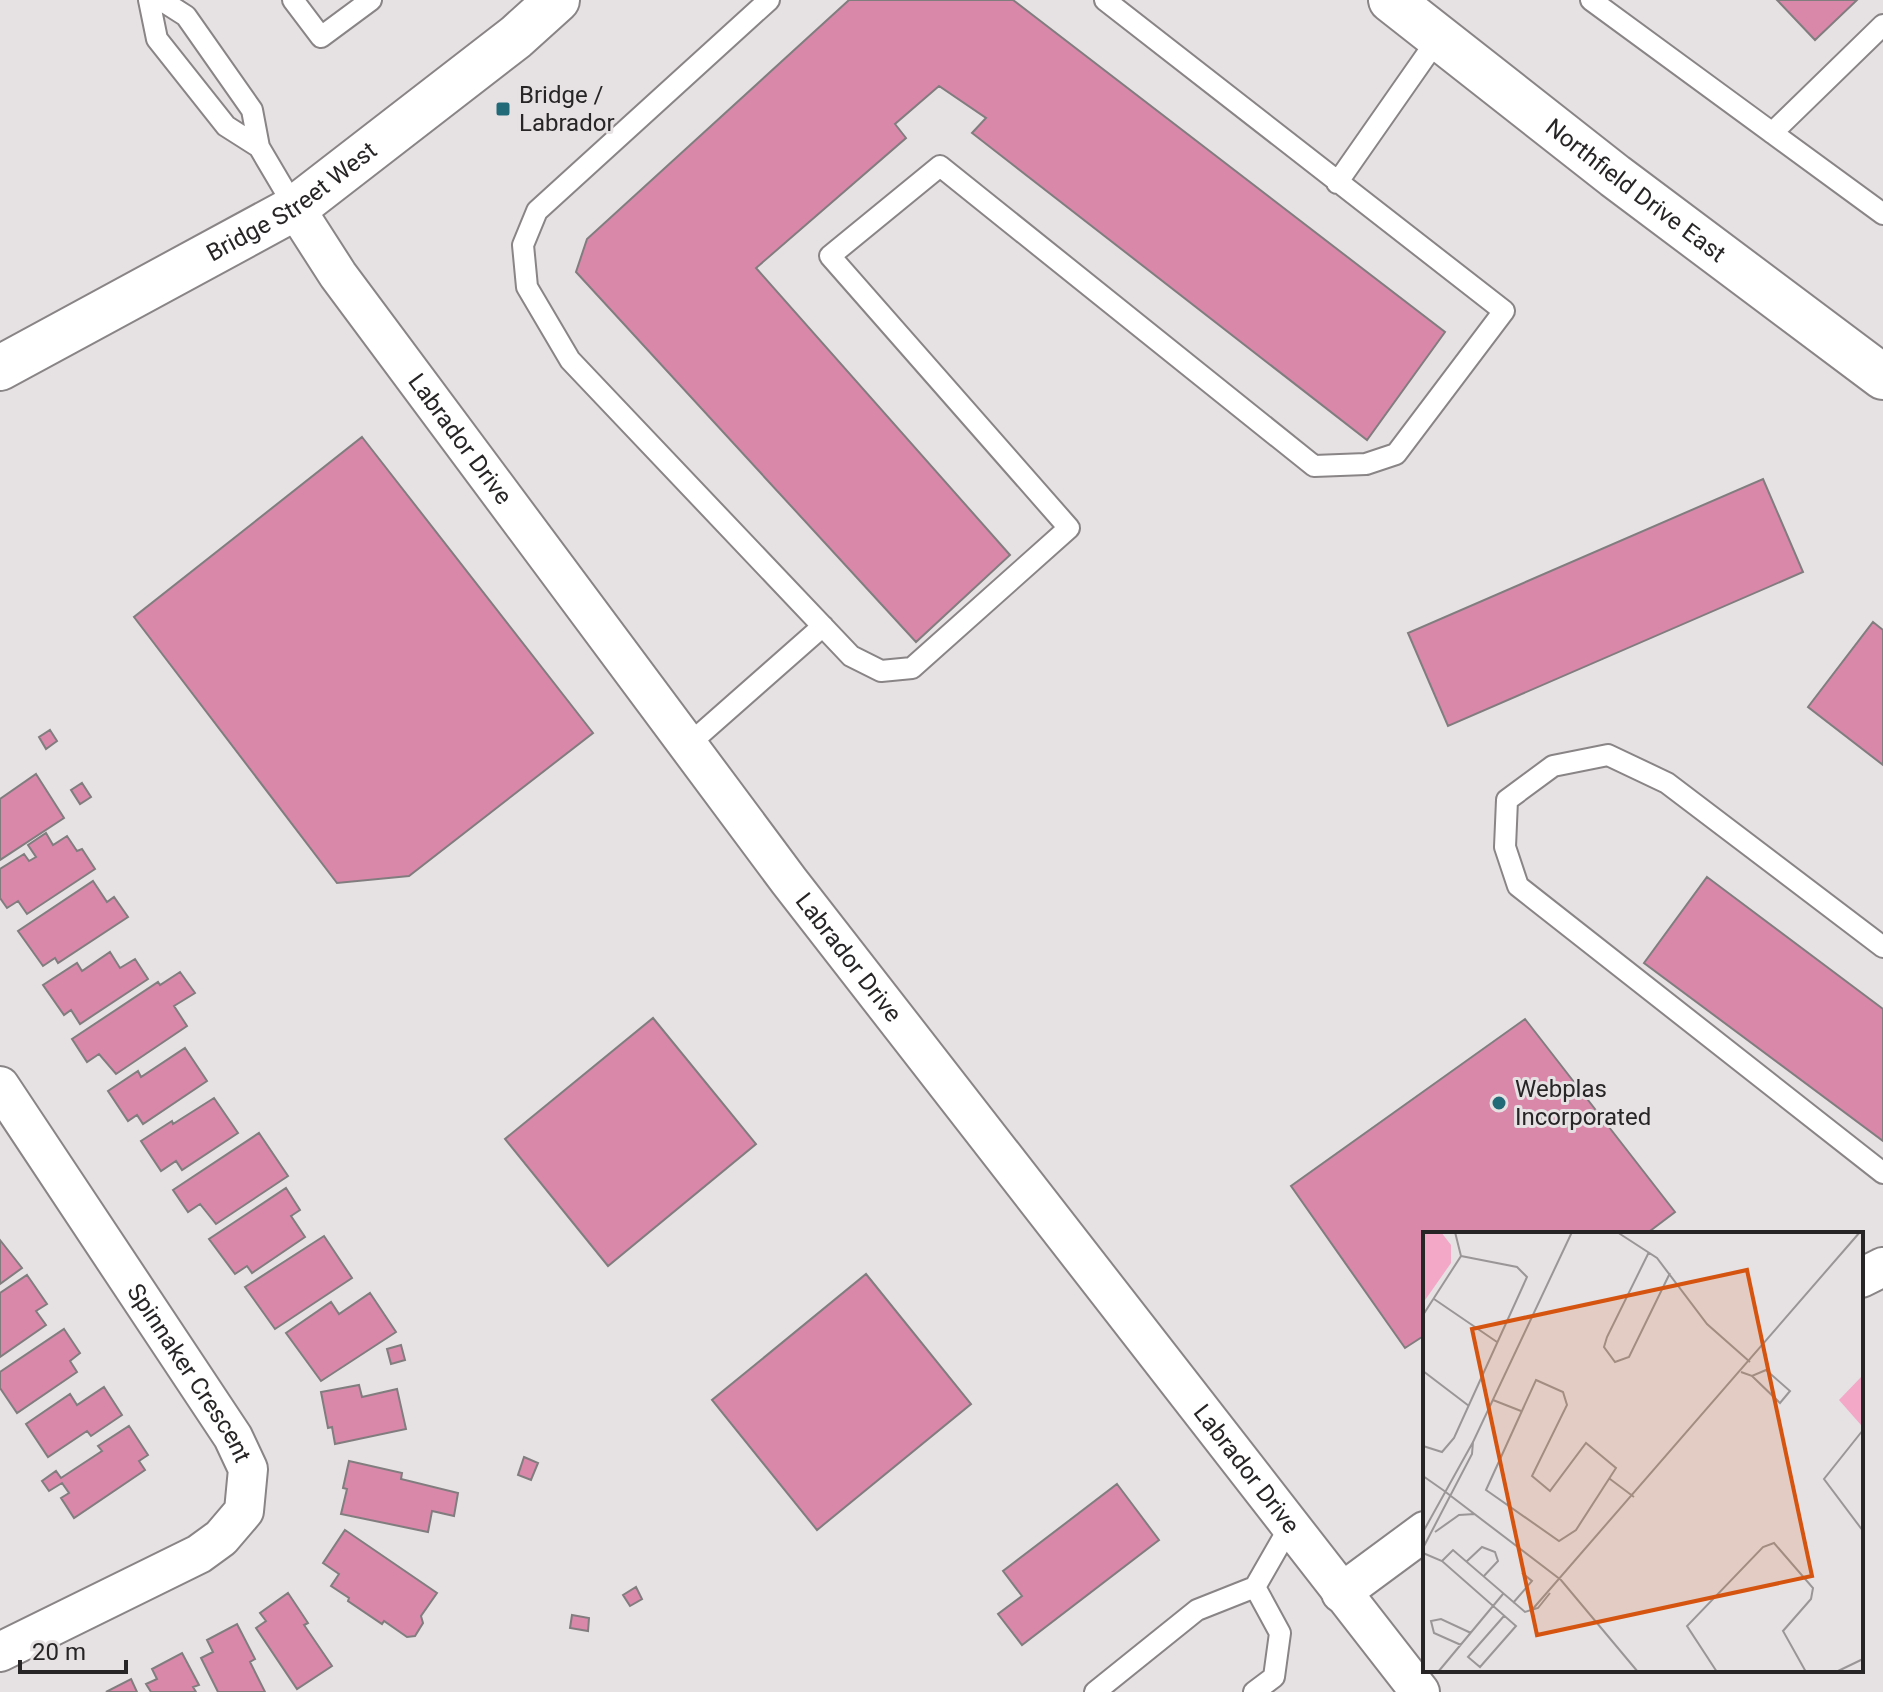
<svg xmlns="http://www.w3.org/2000/svg" width="1883" height="1692" viewBox="0 0 1883 1692" font-family="Roboto,sans-serif">
<style>
.building{fill:#d988aa;stroke:#817d7f;stroke-width:2}
.lines{fill:none;stroke-linecap:round;stroke-linejoin:round}
.lane-casing{stroke:#898486;stroke-width:24}
.street-casing{stroke:#898486;stroke-width:42}
.secondary-casing{stroke:#898486;stroke-width:48}
.lane{stroke:#fff;stroke-width:20}
.street{stroke:#fff;stroke-width:38}
.secondary{stroke:#fff;stroke-width:44}
.poi-dot{fill:#236a78;stroke:#e6e1e3;stroke-width:3}
.labels{text-anchor:middle;dominant-baseline:central;stroke-width:6;stroke-linejoin:round;paint-order:stroke}
.poi-label{font-size:24px;fill:#272526;stroke:#e6e1e3;text-anchor:start}
.street-label{font-size:24px;fill:#272526;stroke:#e6e1e3}
.inset-road{fill:none;stroke:#9a9697;stroke-width:2}
.view{fill:#d5540f;fill-opacity:0.15;stroke:#d5540f;stroke-width:4}
.inset-edge{fill:none;stroke:#272526;stroke-width:4}
</style>
<rect width="100%" height="100%" fill="#e6e1e3"/>
<path class="building" d="M849,0H1013L1445,332L1367,440L972,133L986,118L939,86L895,124L906,138L756,268L1010,555L916,642L576,272L587,239Z
M1777,0H1857L1815,40Z
M362,437L593,733L409,876L337,883L134,617Z
M1763,479L1803,572L1448,726L1408,633Z
M1873,622L1883,630V765L1808,707Z
M50,730L57,741L46,749L39,737Z
M36,774L64,818L0,860V799Z
M82,783L91,797L80,804L71,790Z
M46,833L53,845L67,836L77,851L82,849L95,869L27,914L18,901L7,908L0,898V869L24,854L29,861L36,857L28,845Z
M1707,877L1883,1009V1141L1644,963Z
M93,881L107,902L114,897L128,917L58,963L55,958L43,966L18,931Z
M110,952L120,968L135,959L148,979L80,1024L71,1010L64,1015L43,985L77,963L82,971Z
M180,972L195,993L174,1006L187,1026L116,1074L99,1054L87,1062L72,1039L158,982L160,985Z
M653,1018L756,1144L608,1266L505,1139Z
M1525,1019L1675,1212L1646,1234H1425V1335L1405,1348L1291,1186Z
M185,1048L207,1081L143,1124L137,1115L128,1121L108,1091L138,1071L141,1077Z
M214,1098L238,1133L182,1170L176,1161L161,1171L141,1141L172,1121L173,1124Z
M259,1133L288,1176L216,1224L200,1204L188,1212L173,1190Z
M286,1188L300,1210L291,1216L305,1237L252,1273L247,1266L235,1274L209,1239Z
M324,1236L352,1278L275,1329L245,1287Z
M0,1240L22,1268L0,1284Z
M866,1274L971,1404L817,1530L712,1400Z
M27,1275L47,1304L36,1311L46,1325L0,1357V1293Z
M370,1293L396,1332L321,1381L286,1333L331,1302L339,1314Z
M64,1329L80,1353L70,1361L77,1372L17,1413L0,1388V1372Z
M401,1345L405,1360L391,1364L387,1349Z
M359,1385L362,1397L397,1389L406,1429L335,1444L332,1427L328,1428L321,1392Z
M104,1387L122,1415L91,1436L87,1431L48,1457L26,1424L70,1394L77,1405Z
M129,1426L148,1455L139,1461L145,1470L74,1518L61,1498L69,1493L62,1483L49,1491L42,1481L56,1471L61,1478L102,1451L98,1446Z
M524,1457L538,1463L531,1480L518,1475Z
M349,1461L402,1473L401,1479L458,1493L454,1516L432,1511L428,1532L341,1514L347,1489L343,1488Z
M1117,1484L1159,1540L1022,1645L998,1614L1022,1596L1003,1571Z
M345,1530L437,1593L421,1616L423,1623L415,1636L407,1637L384,1621L382,1624L348,1601L349,1598L331,1586L339,1574L323,1563Z
M636,1587L642,1599L630,1606L623,1595Z
M288,1593L308,1623L304,1625L332,1666L297,1689L256,1628L266,1621L260,1613Z
M572,1615L589,1618L588,1631L570,1628Z
M237,1624L255,1659L250,1662L265,1692H218L201,1658L213,1652L207,1640Z
M182,1653L199,1685L193,1687L196,1692H151L146,1684L157,1679L152,1669Z
M131,1679L137,1692H106Z"/>
<g class="lines">
<defs>
<path id="lane" d="M149,0L157,39L226,126L259,147
M161,0L186,16L252,110L259,147L295,208
M293,0L321,37L371,0
M769,0L537,211L523,245L527,287L570,360L851,656L881,671L912,668L1069,528L830,256L940,166L1314,466L1366,464L1396,454L1504,311L1105,0
M1591,0L1883,214
M1772,133L1883,25
M1337,183L1439,37
M688,745L823,626
M1883,947L1667,783L1608,755L1553,766L1507,800L1505,847L1518,886L1883,1173
M1095,1692L1197,1610L1255,1587L1290,1526
M1254,1692L1274,1677L1280,1633L1255,1587"/>
<g id="street">
<path id="s1" d="M295,208L338,275L789,881L1420,1692"/>
<path id="s2" d="M0,1086L233,1437L248,1469L244,1511L221,1538L199,1554L0,1652"/>
<path d="M1861,1278L1883,1267"/>
<path d="M1341,1593L1425,1531"/>
</g>
<g id="secondary">
<path id="s3" d="M1391,0L1615,176L1883,377"/>
<path id="s4" d="M0,368L295,208L516,37L557,0"/>
</g>
</defs>
<use href="#lane" class="lane-casing"/>
<use href="#street" class="street-casing"/>
<use href="#secondary" class="secondary-casing"/>
<use href="#lane" class="lane"/>
<use href="#street" class="street"/>
<use href="#secondary" class="secondary"/>
</g>
<g class="poi-dot">
<rect x="495" y="101" width="16" height="16" rx="4"/>
<circle cx="1499" cy="1103" r="8"/>
</g>
<g class="labels">
<g class="poi-label">
<text x="519" y="95">Bridge /<tspan x="519" dy="28">Labrador</tspan></text>
<text x="1515" y="1089">Webplas<tspan x="1515" dy="28">Incorporated</tspan></text>
</g>
<g class="street-label">
<text stroke="none"><textPath href="#s3" startOffset="310">Northfield Drive East</textPath></text>
<text stroke="none"><textPath href="#s4" startOffset="336">Bridge Street West</textPath></text>
<text stroke="none"><textPath href="#s1" startOffset="284">Labrador Drive</textPath></text>
<text stroke="none"><textPath href="#s1" startOffset="932">Labrador Drive</textPath></text>
<text stroke="none"><textPath href="#s2" startOffset="344">Spinnaker Crescent</textPath></text>
<text stroke="none"><textPath href="#s1" startOffset="1580">Labrador Drive</textPath></text>
</g>
</g>
<g transform="translate(1423 1232)">
<rect width="440" height="440" fill="#e6e1e3"/>
<path d="M0,0H18L28,13V31L0,71ZM440,143V190L438,193L416,168Z" fill="#f2a8c6"/>
<path class="inset-road" d="M194,0L234,26L284,92L327,130M226,20L184,105L181,115L192,130L206,125L247,41M11,67L74,110M0,83L38,24L32,0M0,139L46,174M318,140L329,144L343,138L367,159L357,171L329,144M113,148L140,160L144,173L109,244L127,259L163,211L193,236L153,298L136,309L63,258ZM70,168L98,179M440,198L401,247L440,299M0,214L19,220L31,206L104,45L94,35L38,24M0,244L20,258M187,247L211,265M20,258L138,348L215,440M0,300L50,210M12,300L36,283L52,282M0,316L49,222L50,210L149,0M0,321L19,329L93,394L57,435L45,425L81,384M19,329L30,318L102,380L115,376L127,361M43,330L59,315L72,320L75,329L60,345M90,371L109,349L99,341M108,379L437,0M38,413L11,401L8,389L18,387L48,401M15,440L80,362M294,440L264,394L340,315L351,311L390,356L388,367L360,399L383,440M413,440L440,427"/>
<path class="view" d="M324,38L389,344L114,403L49,97Z"/>
<rect width="440" height="440" class="inset-edge"/>
</g>
<path d="M20 1660v12h106v-12" fill="none" stroke="#272526" stroke-width="4"/>
<text x="32" y="1660" font-size="24" fill="#272526" stroke="#e6e1e3" stroke-width="6" paint-order="stroke">20 m</text>
</svg>
